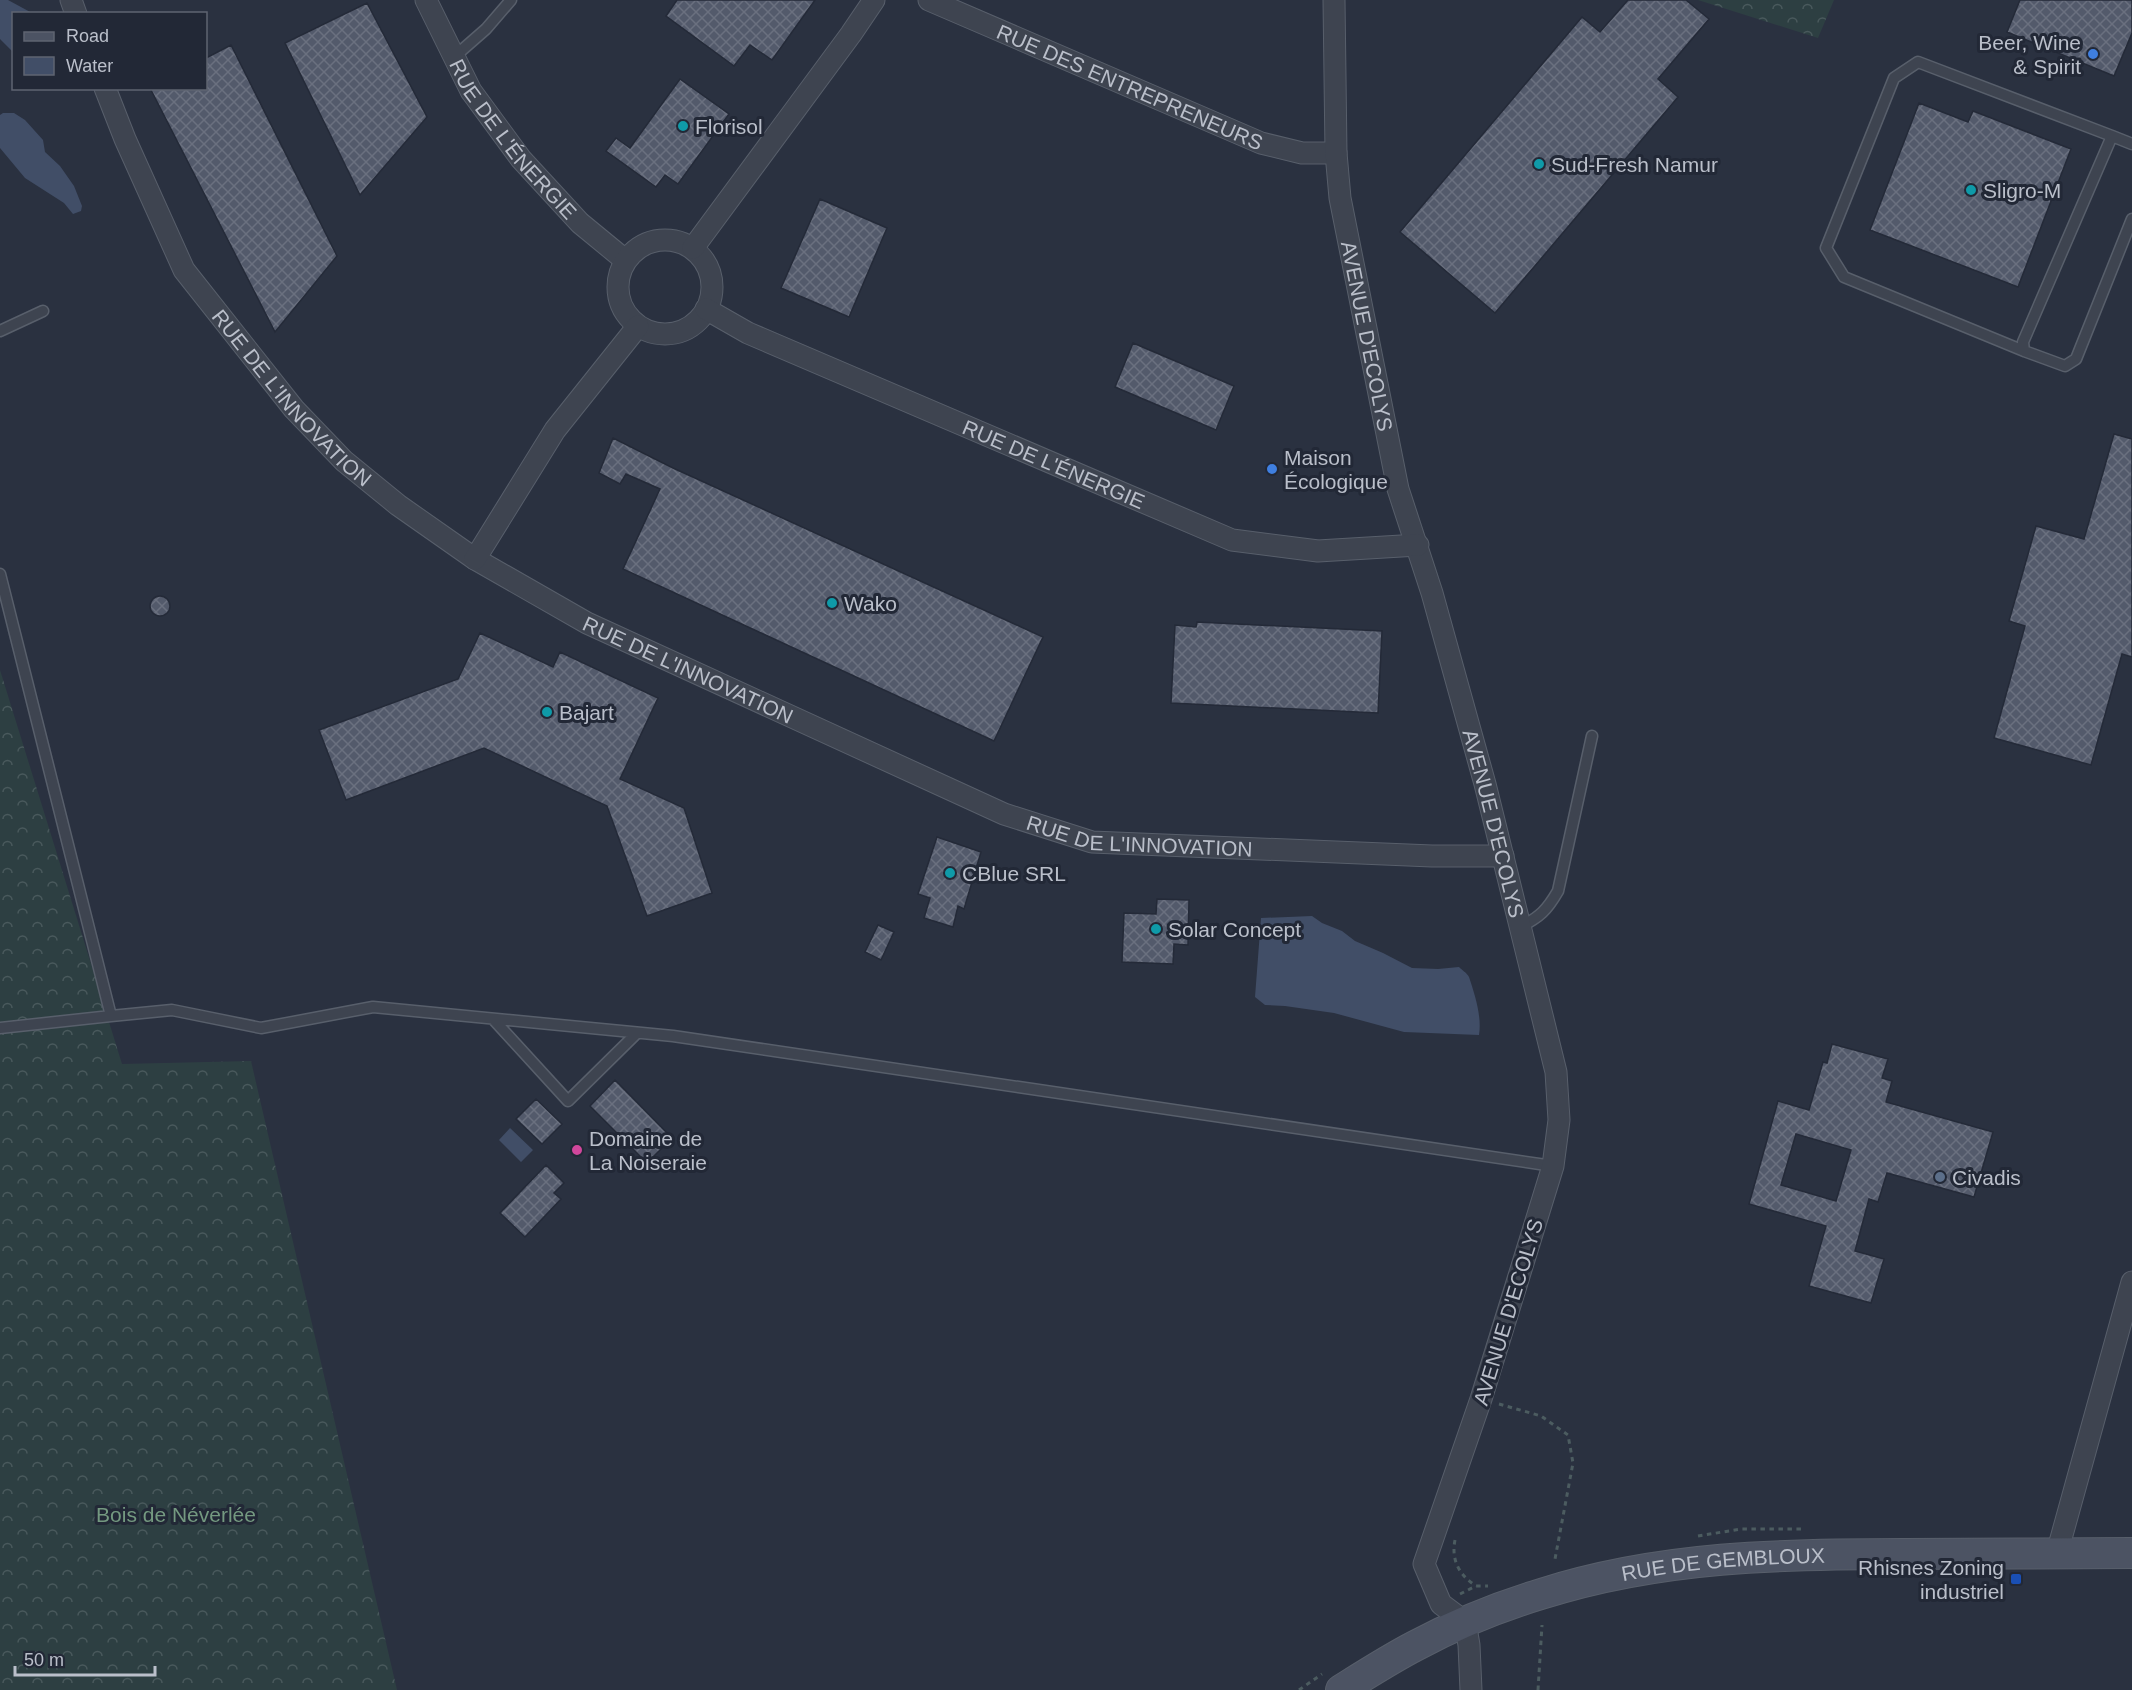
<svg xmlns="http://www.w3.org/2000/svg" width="2132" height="1690" viewBox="0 0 2132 1690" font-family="Helvetica,sans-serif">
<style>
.forest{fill:url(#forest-crowns)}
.water{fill:#414e67}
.building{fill:url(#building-cross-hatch);stroke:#242a38;stroke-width:1.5;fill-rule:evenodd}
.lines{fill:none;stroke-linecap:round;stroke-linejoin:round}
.service-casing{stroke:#585f6b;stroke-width:13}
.minor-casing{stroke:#585f6b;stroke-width:23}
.secondary-casing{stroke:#585f6b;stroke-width:32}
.path{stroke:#4c5c60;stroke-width:3;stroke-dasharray:4.5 4.5;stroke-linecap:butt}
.service{stroke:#3e4450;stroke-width:10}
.minor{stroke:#3e4450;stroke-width:21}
.secondary{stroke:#4c5363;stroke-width:30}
.shop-dot{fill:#3f7fe0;stroke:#222836;stroke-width:2}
.culture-dot{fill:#0f9aa8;stroke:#222836;stroke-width:2}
.hotel-dot{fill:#d1479c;stroke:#222836;stroke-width:2}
.service-dot{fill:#5c6f8a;stroke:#222836;stroke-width:2}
.transit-dot{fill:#1a4fb4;stroke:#222836;stroke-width:2}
.labels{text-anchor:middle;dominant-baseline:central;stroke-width:6;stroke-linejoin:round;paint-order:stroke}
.poi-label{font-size:21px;fill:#babfca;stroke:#222836;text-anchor:start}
.street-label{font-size:21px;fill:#babfca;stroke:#222836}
.park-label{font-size:21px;fill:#749980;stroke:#222836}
</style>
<defs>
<pattern id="forest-crowns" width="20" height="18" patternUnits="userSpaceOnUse" patternTransform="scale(1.5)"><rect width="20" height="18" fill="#2d3f42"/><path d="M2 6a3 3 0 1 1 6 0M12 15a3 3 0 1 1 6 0" fill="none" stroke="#49595c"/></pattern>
<pattern id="building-cross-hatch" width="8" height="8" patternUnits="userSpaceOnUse" patternTransform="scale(1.5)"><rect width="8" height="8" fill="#535a6b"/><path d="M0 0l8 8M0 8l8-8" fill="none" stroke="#6a707f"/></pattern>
</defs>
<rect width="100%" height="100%" fill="#2a3140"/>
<path class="forest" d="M1698,0H1834L1818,38Z
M0,670L122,1064L251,1061L397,1690H0Z"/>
<path class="water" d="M0,0H8L32,13L14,14L13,52L0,39Z
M3,113H14L25,120L43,140L45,152L60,166L74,186L82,206L81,211L73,214L64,203L25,178L0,148V115Z
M1312,916L1322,923L1342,931L1355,941L1383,953L1412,968L1438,969L1459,967C1462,970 1467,973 1469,977C1475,995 1482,1017 1479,1035L1404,1032L1334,1013L1285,1006L1265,1005L1255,997L1261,918Z
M510,1128L533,1150L521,1162L499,1140Z"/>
<path class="building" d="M677,0H815L772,60L750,45L734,66L666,16Z
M1628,0H1686L1709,19L1658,79L1678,97L1495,313L1400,232L1582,17L1600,32Z
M2020,0H2132V33L2114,76L2007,32Z
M367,3L427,117L360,195L285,43Z
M231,45L337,256L275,332L150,88H206V58Z
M680,79L729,114L678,184L665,175L656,187L606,151L616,138L630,148Z
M1919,103L1968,122L1973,111L2071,149L2018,287L1870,230Z
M820,199L887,228L849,317L781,288Z
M1133,343L1234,386L1216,430L1115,387Z
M2114,434L2132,439V657L2122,654L2091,765L1994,738L2025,626L2009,621L2036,526L2084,539Z
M613,438L673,468L1043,637L994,741L623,569L660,489L626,474L620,484L599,473Z
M150 606a10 10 0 1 1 20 0a10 10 0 1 1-20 0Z
M1197,622L1382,631L1378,713L1171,703L1175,625L1196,627Z
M480,633L553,667L560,652L658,698L620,779L684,808L712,893L647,916L607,806L484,748L346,800L319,730L458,679Z
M937,837L981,852L964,909L958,906L953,927L924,918L930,898L918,894Z
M1157,899L1189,900L1188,945L1174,944L1173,964L1122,962L1124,913L1156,914Z
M878,925L894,932L881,960L865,952Z
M1832,1044L1888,1059L1882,1078L1892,1081L1886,1102L1993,1132L1974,1197L1887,1173L1878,1202L1869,1199L1855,1251L1884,1259L1871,1303L1809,1286L1826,1226L1749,1204L1778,1101L1809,1110L1823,1062L1827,1063ZM1796,1134L1851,1150L1836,1201L1781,1185Z
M615,1080L672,1138L647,1163L590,1106Z
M536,1099L562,1124L542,1144L516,1119Z
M546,1165L564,1183L554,1193L561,1199L525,1237L500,1213Z"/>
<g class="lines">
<defs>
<path id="service" d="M454,57L486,29L511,0
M2132,144L2112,136L2023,342L2024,351L2065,366L2076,359L2132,219
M0,331L43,311
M2024,351L1844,277L1826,248L1894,78L1918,62L2112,136
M0,574L111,1016L172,1010L261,1028L373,1007L673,1036L1553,1166
M1520,927C1540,917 1547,910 1558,891L1592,736
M493,1019L568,1101L637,1033
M0,1028L111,1016"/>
<g id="minor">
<path d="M71,0L76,14"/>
<path id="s1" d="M426,0L471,91L521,159L580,223L625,260"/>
<path id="s2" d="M929,0L1261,143L1302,153H1336"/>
<path id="s3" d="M1334,0L1336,153L1340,198L1398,489L1432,593L1485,784L1556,1072L1559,1120L1553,1166L1481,1399L1424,1564L1441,1604L1465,1622L1469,1645L1471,1690"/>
<path id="s4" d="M105,88L125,139L184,270L294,409L344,461L398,505L475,559L587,623L1004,814L1092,842L1432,856H1503"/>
<circle cx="665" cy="287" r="47"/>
<path d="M693,248L851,34L874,0"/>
<path id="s5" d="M706,309L748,333L1232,540L1318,551L1418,545"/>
<path d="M475,559L555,430L638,326"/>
<path d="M2057,1553L2132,1282"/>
</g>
<g id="secondary">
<path id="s6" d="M1341,1690C1365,1675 1390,1659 1415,1646C1454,1625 1498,1607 1541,1594C1660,1556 1781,1554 1905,1554C1981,1554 2056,1553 2132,1553"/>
</g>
</defs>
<use href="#service" class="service-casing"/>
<use href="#minor" class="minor-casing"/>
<use href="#secondary" class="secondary-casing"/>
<path class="path" d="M1499,1404L1541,1416L1568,1435L1573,1463L1555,1559
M1698,1536L1741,1529H1805
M1455,1540C1451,1560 1459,1575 1476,1586
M1460,1594L1476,1586H1488
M1299,1690L1322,1674
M1538,1690L1542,1625"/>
<use href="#service" class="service"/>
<use href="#minor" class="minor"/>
<use href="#secondary" class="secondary"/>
</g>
<g class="shop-dot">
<circle cx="2093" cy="54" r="6"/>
<circle cx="1272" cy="469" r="6"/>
</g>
<g class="culture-dot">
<circle cx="683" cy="126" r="6"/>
<circle cx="1539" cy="164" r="6"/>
<circle cx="1971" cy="190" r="6"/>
<circle cx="832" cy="603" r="6"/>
<circle cx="547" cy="712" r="6"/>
<circle cx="950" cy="873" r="6"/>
<circle cx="1156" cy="929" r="6"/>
</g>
<circle class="hotel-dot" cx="577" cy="1150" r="6"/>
<circle class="service-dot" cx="1940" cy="1177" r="6"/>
<rect class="transit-dot" x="2010" y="1573" width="12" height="12" rx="3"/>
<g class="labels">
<g class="poi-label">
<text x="2081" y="42" text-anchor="end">Beer, Wine<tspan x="2081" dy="24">&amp; Spirit</tspan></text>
<text x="695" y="126">Florisol</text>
<text x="1551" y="164">Sud-Fresh Namur</text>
<text x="1983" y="190">Sligro-M</text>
<text x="1284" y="457">Maison<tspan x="1284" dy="24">Écologique</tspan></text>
<text x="844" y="603">Wako</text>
<text x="559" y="712">Bajart</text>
<text x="962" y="873">CBlue SRL</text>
<text x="1168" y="929">Solar Concept</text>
<text x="589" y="1138">Domaine de<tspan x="589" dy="24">La Noiseraie</tspan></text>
<text x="1952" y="1177">Civadis</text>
<text x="2004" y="1567" text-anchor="end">Rhisnes Zoning<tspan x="2004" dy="24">industriel</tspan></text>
</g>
<g class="street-label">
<text stroke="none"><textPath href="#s2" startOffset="219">RUE DES ENTREPRENEURS</textPath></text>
<text stroke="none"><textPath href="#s1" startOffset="165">RUE DE L'ÉNERGIE</textPath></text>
<text stroke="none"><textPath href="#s3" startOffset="339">AVENUE D'ECOLYS</textPath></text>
<text stroke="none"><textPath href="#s4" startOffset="366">RUE DE L'INNOVATION</textPath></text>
<text stroke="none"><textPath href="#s5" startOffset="381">RUE DE L'ÉNERGIE</textPath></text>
<text stroke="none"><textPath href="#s4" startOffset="852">RUE DE L'INNOVATION</textPath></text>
<text stroke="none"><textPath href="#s3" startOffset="843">AVENUE D'ECOLYS</textPath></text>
<text stroke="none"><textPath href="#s4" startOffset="1338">RUE DE L'INNOVATION</textPath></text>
<text transform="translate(1508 1312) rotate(-73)">AVENUE D'ECOLYS</text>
<text stroke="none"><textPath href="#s6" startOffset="408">RUE DE GEMBLOUX</textPath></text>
</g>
<g class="park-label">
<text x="176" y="1514">Bois de Néverlée</text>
</g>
</g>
<rect x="12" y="12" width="195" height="78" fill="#222836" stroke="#5f6471" stroke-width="1.5"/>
<rect x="24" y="32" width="30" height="9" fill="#4c5363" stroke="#5f6471" stroke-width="1.5"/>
<text x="66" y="42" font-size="18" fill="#babfca">Road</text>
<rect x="24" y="57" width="30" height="18" fill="#414e67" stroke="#5f6471" stroke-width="1.5"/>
<text x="66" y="72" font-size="18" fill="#babfca">Water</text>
<path d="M15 1666v9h140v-9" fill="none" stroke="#babfca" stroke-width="3"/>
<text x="24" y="1666" font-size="18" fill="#babfca" stroke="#222836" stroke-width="4.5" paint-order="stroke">50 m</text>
</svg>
